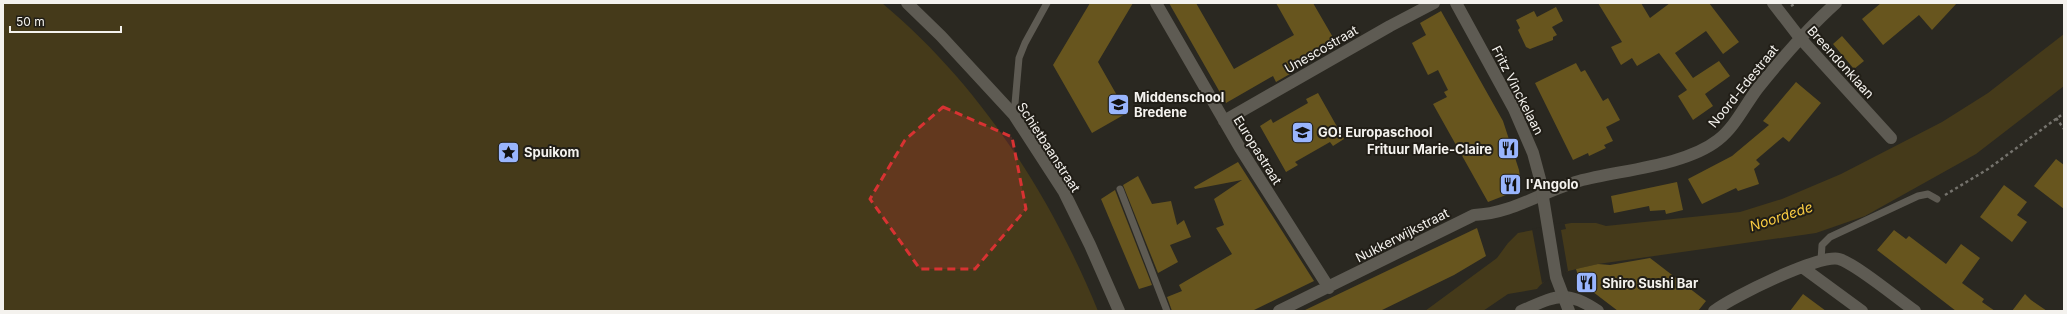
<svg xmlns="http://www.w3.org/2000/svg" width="2067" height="314" viewBox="0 0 2067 314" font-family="Inter,sans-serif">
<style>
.water{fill:#453a1a}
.pier{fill:#2a2821}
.building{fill:#67551e}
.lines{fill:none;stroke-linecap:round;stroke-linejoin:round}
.path{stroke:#75736d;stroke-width:2.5;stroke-dasharray:3 3;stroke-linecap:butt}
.lane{stroke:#5e5b53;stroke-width:7}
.street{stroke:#5e5b53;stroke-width:12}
.secondary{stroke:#5e5b53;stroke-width:12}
.marked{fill:#d83232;fill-opacity:0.2;stroke:#d83232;stroke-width:3;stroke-dasharray:8 5;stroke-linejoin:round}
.labels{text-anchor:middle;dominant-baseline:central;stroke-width:4;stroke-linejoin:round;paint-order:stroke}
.street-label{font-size:13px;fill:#f4f2ee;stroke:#211e17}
.poi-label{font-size:13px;font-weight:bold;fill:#f4f2ee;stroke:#211e17;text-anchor:start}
.water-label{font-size:14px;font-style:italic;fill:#facc42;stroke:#211e17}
</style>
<rect width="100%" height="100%" fill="#2a2821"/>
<path class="water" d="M3,3H882C979,84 1050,194 1098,311H3Z
M2064,34V86L1976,154L1865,216L1816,233L1598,264C1579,269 1550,272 1537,289L1508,294L1483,311H1425L1497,258L1508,243L1518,233L1571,223H1596L1606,226L1740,212L1782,199L1841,174L1942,122L1988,93Z"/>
<path class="pier" d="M1564,222L1566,229L1561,230L1568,271L1542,283L1532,229Z"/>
<path class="building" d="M1090,3H1133L1098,62L1127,113L1092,133L1053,65Z
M1169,3H1196L1234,69L1294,35L1276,3H1313L1338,46L1315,59L1312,54L1292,66L1295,71L1276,82L1273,76L1226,103Z
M1598,3H1641L1650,18L1670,3H1709L1739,42L1723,54L1706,31L1675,53L1693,78L1719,61L1730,76L1705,94L1713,106L1693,120L1678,96L1687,90L1659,53L1637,66L1632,58L1621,65L1611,47L1622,42Z
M1881,3H1957L1932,30L1919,15L1883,45L1862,19Z
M1556,7L1563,21L1552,27L1557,35L1553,37V40L1530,49L1526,47L1518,30L1520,28L1516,20L1534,11L1537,17Z
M1441,11L1503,121L1519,170L1521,184L1520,187L1506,195L1488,202L1433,104L1447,97L1444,92L1448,90L1438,70L1428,75L1412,43L1426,35L1420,23Z
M1842,36L1864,61L1854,69L1833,44Z
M1576,63L1581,72L1585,70L1603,101L1608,98L1620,120L1606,127L1613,141L1604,145L1606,148L1589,156L1588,153L1573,160L1535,83Z
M1796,82L1821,103L1789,142L1783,137L1756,160L1760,164L1754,169L1759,184L1738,191L1736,188L1702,204L1688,179L1732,156L1769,125L1763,121Z
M1318,93L1344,139L1333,146L1330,142L1295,162L1298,165L1286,172L1260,126L1271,119L1273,123L1308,103L1306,99Z
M2056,159L2064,165V209L2034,186Z
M1238,162L1314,281L1252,311H1172L1167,297L1182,291L1179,285L1232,254L1216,228L1224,225L1214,199L1242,180L1195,189L1194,187Z
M1138,176L1152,204L1171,201L1177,225L1184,220L1191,237L1170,245L1178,262L1158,273L1123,185Z
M1677,182L1683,210L1666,214L1665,210L1650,211L1649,206L1614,213L1611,196Z
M2004,185L2027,202L2017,215L2027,222L2012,242L1980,217Z
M1115,190L1152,285L1139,289L1101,199Z
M1477,228L1486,256L1454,275L1380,311H1303Z
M1894,230L1906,239L1909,236L1946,264L1961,244L1980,258L1962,283L1984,299L1982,302L1995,311H1956L1877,250Z
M1650,258L1706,301L1698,311H1618L1580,282L1576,269L1598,264L1610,265Z
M1803,294L1826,311H1790Z
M2025,294L2031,300L2047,311H2012Z"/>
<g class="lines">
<path class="path" d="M1791,6L1796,3
M2056,118L2064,129
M1945,195L1988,169L2064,113"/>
<path class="lane" d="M1014,115L1019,58L1025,43L1047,3
M1120,189L1167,311
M1821,260L1822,245L1830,237L1918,196L1928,194L1937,199"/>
<path class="street" d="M907,3L941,36L1014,115L1064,192L1090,245L1119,311
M1156,3L1240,148L1329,288
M1773,3L1800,38L1891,138
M1224,121L1390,26L1434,3
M1802,267L1862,311
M1279,311L1474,215C1511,214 1544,191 1579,181C1620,170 1685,166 1718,140C1735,127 1745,105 1758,88C1782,58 1807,29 1836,3
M1521,311C1554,297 1565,288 1598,311
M1714,311C1732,297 1819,254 1839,259C1856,264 1898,299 1915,311"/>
<path class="secondary" d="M1456,3L1514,109L1533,153L1540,179L1556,277L1569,311"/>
</g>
<path class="marked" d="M943,107L1012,137L1026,209L975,269H920L870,199L905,140Z"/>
<defs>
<symbol id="school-square" viewBox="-11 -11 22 22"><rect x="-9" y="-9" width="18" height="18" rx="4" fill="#99b5fd" stroke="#211e17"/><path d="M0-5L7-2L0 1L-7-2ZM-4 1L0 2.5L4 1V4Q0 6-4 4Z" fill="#111"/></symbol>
<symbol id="restaurant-square" viewBox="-11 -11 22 22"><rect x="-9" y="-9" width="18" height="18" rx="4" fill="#99b5fd" stroke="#211e17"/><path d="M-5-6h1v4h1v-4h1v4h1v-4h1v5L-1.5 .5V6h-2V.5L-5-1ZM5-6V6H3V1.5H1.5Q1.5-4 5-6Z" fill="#111"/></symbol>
<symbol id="sight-square" viewBox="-11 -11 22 22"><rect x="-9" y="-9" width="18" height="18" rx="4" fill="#99b5fd" stroke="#211e17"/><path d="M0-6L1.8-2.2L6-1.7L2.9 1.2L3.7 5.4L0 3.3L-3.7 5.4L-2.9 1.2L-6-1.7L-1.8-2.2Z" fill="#111"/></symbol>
</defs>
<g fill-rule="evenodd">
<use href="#school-square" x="1106" y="92" width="25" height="25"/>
<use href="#school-square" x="1290" y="120" width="25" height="25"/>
<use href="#restaurant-square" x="1496" y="136" width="25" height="25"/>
<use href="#sight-square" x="496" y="140" width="25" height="25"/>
<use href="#restaurant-square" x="1498" y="172" width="25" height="25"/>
<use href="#restaurant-square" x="1574" y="270" width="25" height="25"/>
</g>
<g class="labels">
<g class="street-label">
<text transform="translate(1321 49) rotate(-30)">Unescostraat</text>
<text transform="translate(1841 62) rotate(48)">Breendonklaan</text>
<text transform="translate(1743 86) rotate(-51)">Noord-Edestraat</text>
<text transform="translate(1518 90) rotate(63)">Fritz Vinckelaan</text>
<text transform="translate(1049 147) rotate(57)">Schietbaanstraat</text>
<text transform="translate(1258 150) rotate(58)">Europastraat</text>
<text transform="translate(1402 235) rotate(-27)">Nukkerwijkstraat</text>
</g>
<g class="poi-label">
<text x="1134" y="97">Middenschool<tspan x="1134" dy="15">Bredene</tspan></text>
<text x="1318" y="132">GO! Europaschool</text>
<text x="1492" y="149" text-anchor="end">Frituur Marie-Claire</text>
<text x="524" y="152">Spuikom</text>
<text x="1526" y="184">l'Angolo</text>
<text x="1602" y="283">Shiro Sushi Bar</text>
</g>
<g class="water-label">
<text transform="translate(1781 216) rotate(-18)">Noordede</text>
</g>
</g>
<rect width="2067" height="314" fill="none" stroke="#f4f2ee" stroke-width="8"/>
<path d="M10 26v6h111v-6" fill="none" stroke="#f4f2ee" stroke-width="2"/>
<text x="16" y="26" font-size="12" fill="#f4f2ee" stroke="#211e17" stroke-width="3" paint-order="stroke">50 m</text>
</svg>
